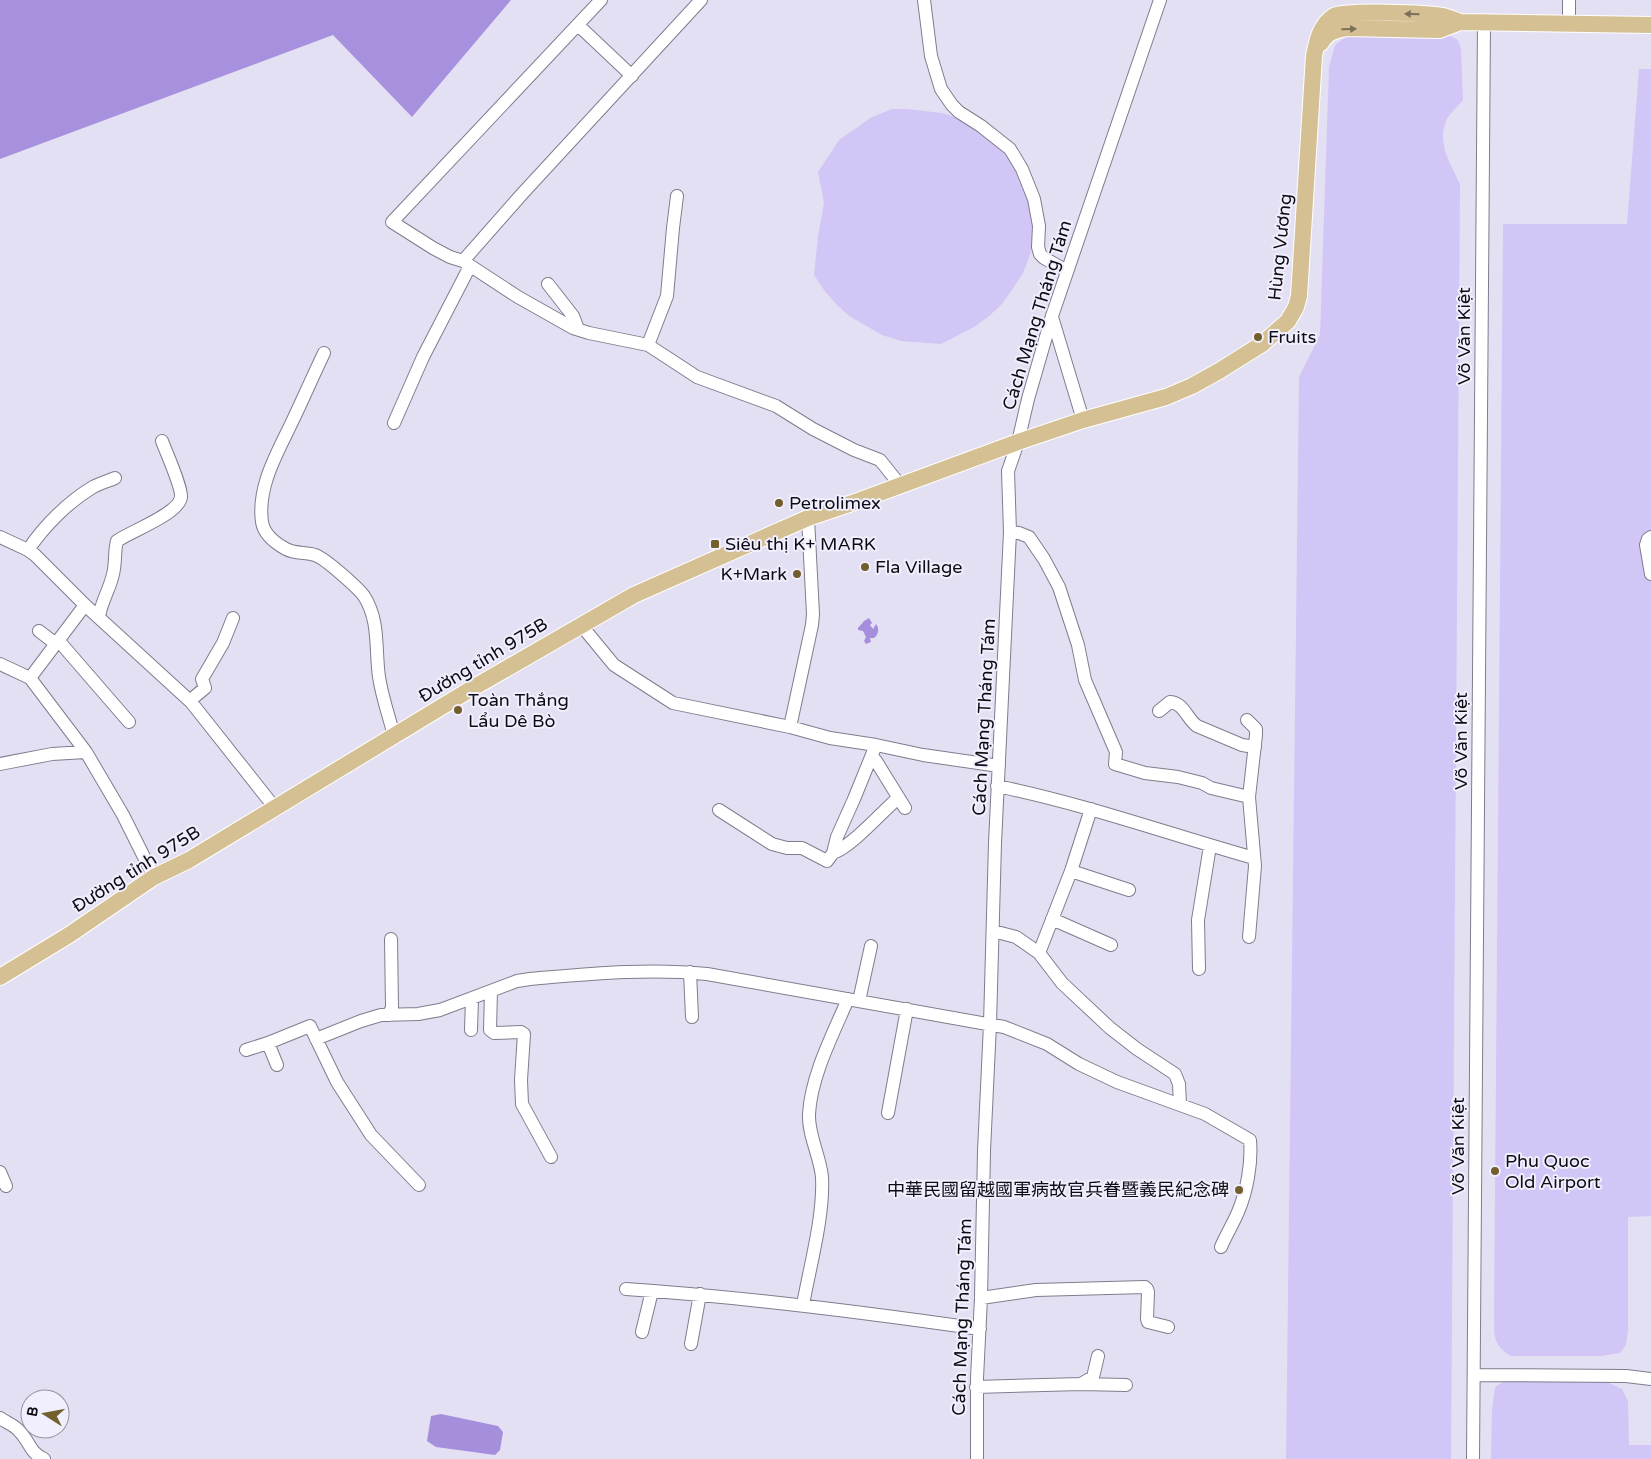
<svg xmlns="http://www.w3.org/2000/svg" width="1651" height="1459" viewBox="0 0 1651 1459" font-family="'Varela Round','Noto Sans SC',sans-serif">
<style>
.green{fill:#d2c6f6}
.forest{fill:#a791de}
.water{fill:#a58fdc}
.lines{fill:none;stroke-linecap:round;stroke-linejoin:round}
.minor-casing{stroke:#807c8d;stroke-width:14}
.major-casing{stroke:#fff;stroke-width:18}
.minor{stroke:#fff;stroke-width:12}
.major{stroke:#d4c092;stroke-width:16}
.oneway{fill:#7b6f59}
.poi-dot{fill:#735e2d;stroke:#f1eefe;stroke-width:2}
.labels{text-anchor:middle;dominant-baseline:central;stroke-width:4;stroke-linejoin:round;paint-order:stroke}
.street-label{font-size:18px;fill:#0e0c13;stroke:#f1eefe}
.poi-label{font-size:18px;fill:#0e0c13;stroke:#f1eefe;text-anchor:start}
</style>
<rect width="100%" height="100%" fill="#e4e0f3"/>
<path class="green" d="M1446,34L1458,40L1461,49L1463,100C1458,106 1451,112 1447,119C1436,142 1450,163 1460,184L1451,1459H1286L1299,377L1320,335L1329,67L1335,45L1347,36Z
M1639,69H1651V1216L1628,1217V1331L1626,1345L1620,1353L1601,1356H1511C1490,1343 1495,1333 1494,1311L1503,224H1627Z
M892,109H907L942,113L959,118L976,127L1003,151L1015,165L1030,198L1034,238L1030,255L1023,273L1012,290L1002,304L988,317L974,327L941,344L901,341L882,335L849,316L836,304L824,290L814,275L818,236L824,203L818,172L839,140L872,117Z
M1506,1380L1607,1382L1622,1389L1628,1401L1629,1445H1651V1459H1491L1492,1410L1495,1387Z"/>
<path class="forest" d="M0,0H511L412,117L333,35L0,159Z"/>
<path class="water" d="M869,618L872,623L870,625L873,629L876,624C880,629 878,635 874,638H870L871,642L866,644L864,641L866,637L863,631L858,630V628L864,621Z
M441,1414L498,1426L503,1432L500,1450L495,1455L436,1447L427,1441L431,1416Z"/>
<g class="lines">
<defs>
<path id="minor" d="M601,0L392,222L433,248L450,257L463,261L518,297L573,328L589,333L648,345L697,377L776,406L813,429L854,450L880,460L900,485
M924,0L931,56L941,89L952,105L959,112L981,126L1010,149L1022,169L1034,199L1039,226L1038,247L1040,254L1044,258L1067,271
M1569,0V24
M578,25L632,76
M463,261L522,194L701,0
M548,284L573,316L578,329
M1052,317L1083,420
M648,345L667,296L673,228L677,196
M324,353C313,376 303,399 292,422C278,452 257,486 262,522C264,535 275,543 286,549C295,554 306,552 315,555C325,558 358,588 364,596C380,621 375,649 379,677C382,697 389,716 394,736
M394,423L423,357L470,266
M1010,532L1019,533L1029,537L1044,559L1059,587L1078,645L1085,680L1116,752L1115,764L1145,773L1178,777L1202,783L1211,788L1249,797
M0,537L28,550L35,555L85,605L191,702L275,808
M1651,537L1648,539L1646,545L1651,574
M28,550C44,526 68,502 93,487C100,483 108,481 115,478
M99,617C101,602 110,589 113,574C116,563 114,552 117,541C131,531 179,514 181,497C182,487 166,452 162,441
M581,625L614,665L673,703L790,727L830,738L876,745L923,755L999,766
M39,631L56,644
M58,640L129,722
M0,664L30,678L86,752L123,815L154,877
M30,678L85,605
M191,702L193,698L205,688L202,679L223,643L233,618
M1159,711L1170,702C1184,703 1187,719 1197,726L1242,745L1255,747
M1247,720L1256,729V735L1249,797L1255,866L1249,937
M790,727L812,625L813,614L808,518
M872,757L876,761L905,808
M0,764L52,754L86,752
M997,786C1085,804 1169,834 1254,858
M719,810L772,844L787,848H802L827,861L833,853L837,837L854,799L876,745
M833,853C852,846 882,812 898,798
M1071,871L1129,890
M1052,919L1111,945
M993,931L1016,937L1039,953L1071,871L1091,809
M1039,953L1062,983L1110,1028L1137,1049L1175,1074L1179,1084L1180,1104
M1199,969L1198,920L1210,846
M690,972L692,1017
M491,991L490,1030L494,1033L521,1032L524,1034L521,1080L522,1104L551,1157
M859,1001L871,946
M389,1015L392,1007L391,939
M471,1030L472,999
M316,1039L361,1021L381,1015L418,1014L440,1010L517,981L530,979C589,974 648,968 707,974L1004,1027L1047,1044L1079,1064L1117,1082L1205,1114L1250,1140C1252,1163 1247,1191 1238,1212C1233,1224 1226,1235 1221,1247
M268,1043L277,1065
M246,1050L268,1043L310,1026L337,1082L371,1135L419,1185
M888,1113L907,1009
M0,1172L6,1186
M626,1289C745,1297 862,1312 980,1329
M981,1298L1036,1290L1145,1287L1147,1289L1148,1292L1147,1319L1148,1322L1168,1327
M803,1305C810,1265 824,1217 822,1177C820,1156 808,1135 809,1114C811,1076 833,1034 848,999
M642,1332L652,1291
M691,1344L700,1294
M1474,1375L1626,1376L1651,1379
M1081,1384L1093,1377L1098,1356
M976,1387L1081,1384L1126,1385
M0,1418C7,1423 15,1425 20,1432C30,1442 29,1452 44,1459
M977,1459V1378L981,1298L984,1151L990,1024L995,843L1010,532L1008,471L1018,442L1028,399L1052,316L1160,0
M1473,1459L1484,23"/>
<path id="major" d="M1321,43C1327,32 1335,30 1347,28L1439,30L1460,22
M0,977L69,935L154,877L189,860L471,689L634,595L808,518L858,501L1018,442L1083,420L1166,397L1192,386L1219,371L1262,344L1288,321L1296,307L1299,296L1314,56C1317,41 1320,25 1334,16C1344,10 1428,13 1442,16C1448,17 1454,20 1460,22L1651,25"/>
</defs>
<use href="#minor" class="minor-casing"/>
<use href="#major" class="major-casing"/>
<use href="#minor" class="minor"/>
<use href="#major" class="major"/>
</g>
<defs><path id="oneway-solid" d="M-6-.8H1V-3.2L6.5 0L1 3.2V.8H-6Z" transform="scale(1.25)"/></defs>
<g class="oneway">
<use href="#oneway-solid" transform="translate(1412 14) rotate(-178)"/>
<use href="#oneway-solid" transform="translate(1349 29) rotate(-2)"/>
</g>
<g class="poi-dot">
<circle cx="1258" cy="337" r="5"/>
<circle cx="779" cy="503" r="5"/>
<rect x="710" y="539" width="10" height="10" rx="2.5"/>
<circle cx="865" cy="567" r="5"/>
<circle cx="797" cy="574" r="5"/>
<circle cx="458" cy="710" r="5"/>
<circle cx="1495" cy="1171" r="5"/>
<circle cx="1239" cy="1190" r="5"/>
</g>
<g class="labels">
<g class="street-label">
<text transform="translate(1280 247) rotate(-84)">Hùng Vương</text>
<text transform="translate(1037 315) rotate(-73)">Cách Mạng Tháng Tám</text>
<text transform="translate(1464 336) rotate(-90)">Võ Văn Kiệt</text>
<text transform="translate(483 660) rotate(-31)">Đường tỉnh 975B</text>
<text transform="translate(984 717) rotate(-87)">Cách Mạng Tháng Tám</text>
<text transform="translate(1461 741) rotate(-90)">Võ Văn Kiệt</text>
<text transform="translate(136 869) rotate(-32)">Đường tỉnh 975B</text>
<text transform="translate(1458 1146) rotate(-90)">Võ Văn Kiệt</text>
<text transform="translate(962 1317) rotate(-88)">Cách Mạng Tháng Tám</text>
</g>
<g class="poi-label">
<text x="1268" y="337">Fruits</text>
<text x="789" y="503">Petrolimex</text>
<text x="725" y="544">Siêu thị K+ MARK</text>
<text x="875" y="567">Fla Village</text>
<text x="787" y="574" text-anchor="end">K+Mark</text>
<text x="468" y="700">Toàn Thắng<tspan x="468" dy="21">Lẩu Dê Bò</tspan></text>
<text x="1505" y="1161">Phu Quoc<tspan x="1505" dy="21">Old Airport</tspan></text>
<text x="1229" y="1190" text-anchor="end">中華民國留越國軍病故官兵眷暨義民紀念碑</text>
</g>
</g>
<g transform="translate(45 1414) rotate(281)"><circle r="24" fill="#f1eefe" stroke="#9694a0"/>
<path d="M0-4L9 19L0 12L-9 19Z" fill="#735e2d"/>
<text y="-8" font-size="14" font-weight="bold" text-anchor="middle" fill="#0e0c13">B</text>
</g>
</svg>
